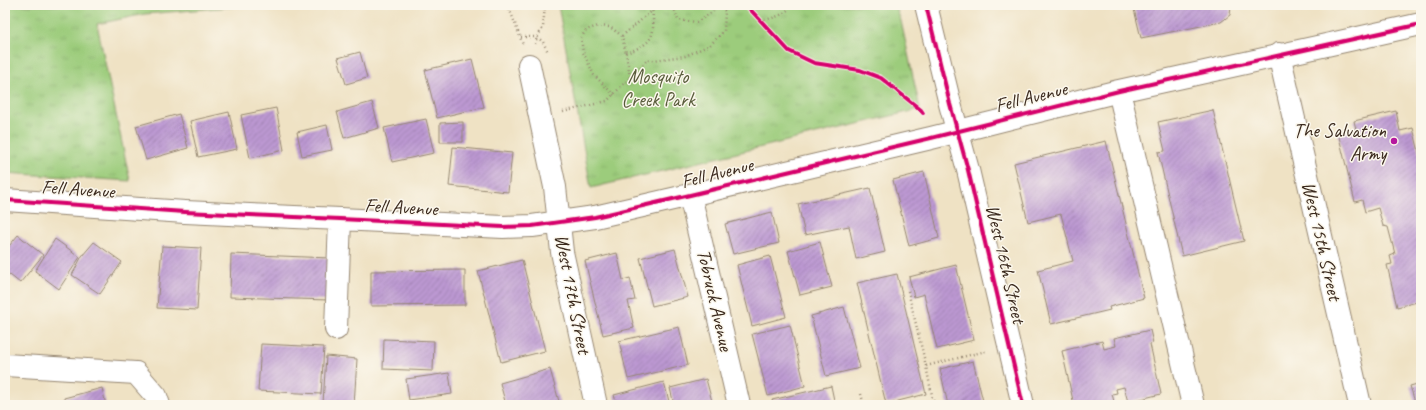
<svg xmlns="http://www.w3.org/2000/svg" width="1426" height="410" viewBox="0 0 1426 410" font-family="Caveat,sans-serif">
<style>
.park{fill:url(#park-tufts);stroke:#6c7b4c}
.building{fill:url(#building-hatch)}
.lines{fill:none;stroke-linecap:round;stroke-linejoin:round}
.minor-casing{stroke:#958671;stroke-width:24}
.major-casing{stroke:#958671;stroke-width:24}
.path{stroke:#958671;stroke-width:2.5;stroke-dasharray:1 3;stroke-linecap:butt}
.minor{stroke:#fff;stroke-width:22}
.major{stroke:#fff;stroke-width:22}
.cycleway-casing{stroke:#fbf7ec;stroke-width:6}
.cycleway{stroke:#d6006c;stroke-width:4}
.poi-dot{fill:#b5179e;stroke:#fbf7ec;stroke-width:1.5}
.labels{text-anchor:middle;dominant-baseline:central;stroke-width:3;stroke-linejoin:round;paint-order:stroke}
.park-label{font-size:20px;fill:#585b3a;stroke:#fbf7ec}
.street-label{font-size:20px;fill:#3b2a1e;stroke:#fbf7ec}
.poi-label{font-size:20px;fill:#3b2a1e;stroke:#fbf7ec;text-anchor:end}
</style>
<defs>
<pattern id="park-tufts" width="24" height="20" patternUnits="userSpaceOnUse"><rect width="24" height="20" fill="#9ccc7b"/><path d="M3 7l-1-3M5 7V3M7 7l1-3M15 17l-1-3M17 17v-4M19 17l1-3" fill="none" stroke="#87af6a"/></pattern>
<pattern id="building-hatch" width="6" height="6" patternUnits="userSpaceOnUse"><rect width="6" height="6" fill="#bc98d2"/><path d="M-1 1l2-2M0 6l6-6M5 7l2-2" fill="none" stroke="#9a7caa"/></pattern>
</defs>
<rect width="100%" height="100%" fill="#fbf7ec"/>
<filter id="ink" filterUnits="userSpaceOnUse"><feTurbulence type="fractalNoise" baseFrequency=".025" numOctaves="2"/><feDisplacementMap in="SourceGraphic" scale="8" xChannelSelector="R" yChannelSelector="G"/><feConvolveMatrix kernelMatrix="1 2 1 2 8 2 1 2 1" color-interpolation-filters="sRGB"/></filter>
<filter id="wash" filterUnits="userSpaceOnUse"><feTurbulence type="fractalNoise" baseFrequency=".012" numOctaves="4" result="noise"/><feDisplacementMap in="SourceGraphic" scale="16" xChannelSelector="R" yChannelSelector="G"/><feGaussianBlur stdDeviation="0.9" result="paint"/><feColorMatrix in="noise" values="0 0 0 0 0 0 0 0 0 0 0 0 0 0 0 0 0 1.4 0 .05"/><feComposite in="paint" operator="in"/></filter>
<g filter="url(#wash)">
<rect width="100%" height="100%" fill="#efe2c4"/>
<path class="park" d="M5,5H254L145,14L97,24L130,181L5,173Z
M558,5H895L901,21L920,109L591,188Z"/>
<g id="blocks">
<path class="building" d="M1133,5H1230L1231,7L1230,15L1221,22L1141,38Z
M360,52L367,78L346,84L338,58Z
M472,59L484,107L437,118L425,70Z
M372,102L379,128L344,138L337,112Z
M276,108L284,150L250,158L241,115Z
M1213,110L1244,241L1182,256L1158,152L1165,151L1158,122Z
M1396,111L1400,131L1413,128L1421,160V301L1397,307L1387,265L1392,264L1390,256L1395,254L1388,227L1383,226L1378,208L1365,212L1362,200L1355,202L1338,133L1356,129L1354,121Z
M229,112L237,149L198,157L190,121Z
M179,114L188,148L146,160L136,126Z
M426,119L434,153L392,162L384,128Z
M463,122V142H440V123Z
M327,125L332,150L302,156L297,132Z
M1106,141L1144,298L1109,307L1110,310L1051,324L1038,270L1073,261L1061,214L1028,222L1014,163Z
M453,147L512,153L508,192L449,186Z
M924,172L939,238L909,246L893,180Z
M870,188L885,252L856,259L849,226L805,235L798,204Z
M772,212L779,243L733,254L725,224Z
M18,235L43,255L20,283L5,271V251Z
M55,239L80,257L59,289L35,271Z
M94,242L122,262L100,294L72,275L82,256Z
M820,242L832,287L800,295L788,251Z
M162,246L201,248L197,310L157,308Z
M675,249L688,297L652,306L640,258Z
M617,253L623,280L630,278L635,300L628,301L634,328L603,335L585,261Z
M231,254L330,258L329,300L230,297Z
M770,256L786,317L752,326L737,265Z
M522,260L545,351L501,362L478,271Z
M956,265L974,340L937,349L924,294L914,297L909,277Z
M465,270V305L371,306V271Z
M897,274L926,394L886,404L857,283Z
M844,307L860,368L826,376L811,316Z
M790,325L805,386L768,396L752,334Z
M679,327L688,365L628,379L619,341Z
M1150,330L1153,343L1150,344L1161,394L1128,402L1124,387L1116,389L1117,393L1112,394L1115,405H1074L1062,351L1102,341L1104,349L1116,346L1114,338Z
M384,339L434,341L433,371L383,369Z
M261,344L324,347L321,394L258,391Z
M326,356L357,359L354,405L323,403Z
M973,361L984,405H948L940,369Z
M550,369L560,405H506L500,383Z
M449,373L452,394L409,400L406,379Z
M706,379L713,405H674L670,388Z
M664,382L670,405H617L614,395Z
M1421,383V400L1415,402L1410,386Z
M831,386L835,405H774L772,400Z
M102,388L106,405H66L64,398Z"/>
</g>
</g>
<g filter="url(#ink)">
<use href="#blocks" fill-opacity="0" stroke="#958671" stroke-width="1"/>
<g class="lines">
<defs>
<path id="minor" d="M1279,54L1360,405
M529,65L555,187L562,252L596,405
M1119,91L1193,405
M690,195L739,405
M5,200L185,212L340,219L503,227L532,226L595,217L690,195L931,138L1119,91L1421,24
M336,329L340,219
M5,365L136,373L156,396L159,405"/>
<path id="major" d="M926,5L950,104L968,170L1023,405"/>
</defs>
<use href="#minor" class="minor-casing"/>
<use href="#major" class="major-casing"/>
<path class="path" d="M508,5L523,45
M671,5H673L678,20L697,22L723,5
M761,21C771,18 786,16 791,5
M622,36L652,11
M521,37H537L543,42L548,52
M535,44L537,37L543,28L545,5
M630,77L626,53C657,42 654,35 652,5
M614,95L594,75L583,52L581,38L586,30L598,26L610,27L622,36L626,53
M563,112L607,101L646,61L685,56L710,45L724,31L725,11L719,5
M908,291L926,366
M861,394L864,405
M934,405L926,366L986,351"/>
<use href="#minor" class="minor"/>
<use href="#major" class="major"/>
<defs>
<path id="cycleway" d="M746,5L789,51L814,63L860,70L881,78L921,110L923,113
M926,5L950,104L968,170L1023,405
M5,200L185,212L340,219L503,227L532,226L595,217L690,195L931,138L1119,91L1421,24"/>
</defs>
<use href="#cycleway" class="cycleway-casing"/>
<use href="#cycleway" class="cycleway"/>
</g>
</g>
<circle class="poi-dot" cx="1394" cy="141" r="4"/>
<g class="labels">
<g class="park-label">
<text x="658" y="76">Mosquito<tspan x="658" dy="23">Creek Park</tspan></text>
</g>
<g class="street-label">
<text transform="translate(1031 97) rotate(-14)">Fell Avenue</text>
<text transform="translate(717 173) rotate(-14)">Fell Avenue</text>
<text transform="translate(78 189) rotate(4)">Fell Avenue</text>
<text transform="translate(401 207) rotate(3)">Fell Avenue</text>
<text transform="translate(1322 241) rotate(77)">West 15th Street</text>
<text transform="translate(1006 264) rotate(77)">West 16th Street</text>
<text transform="translate(573 294) rotate(79)">West 17th Street</text>
<text transform="translate(715 300) rotate(77)">Tobruck Avenue</text>
</g>
<g class="poi-label">
<text x="1386" y="130">The Salvation<tspan x="1386" dy="23">Army</tspan></text>
</g>
</g>
<rect width="1426" height="410" fill="none" stroke="#fbf7ec" stroke-width="20"/>
</svg>
